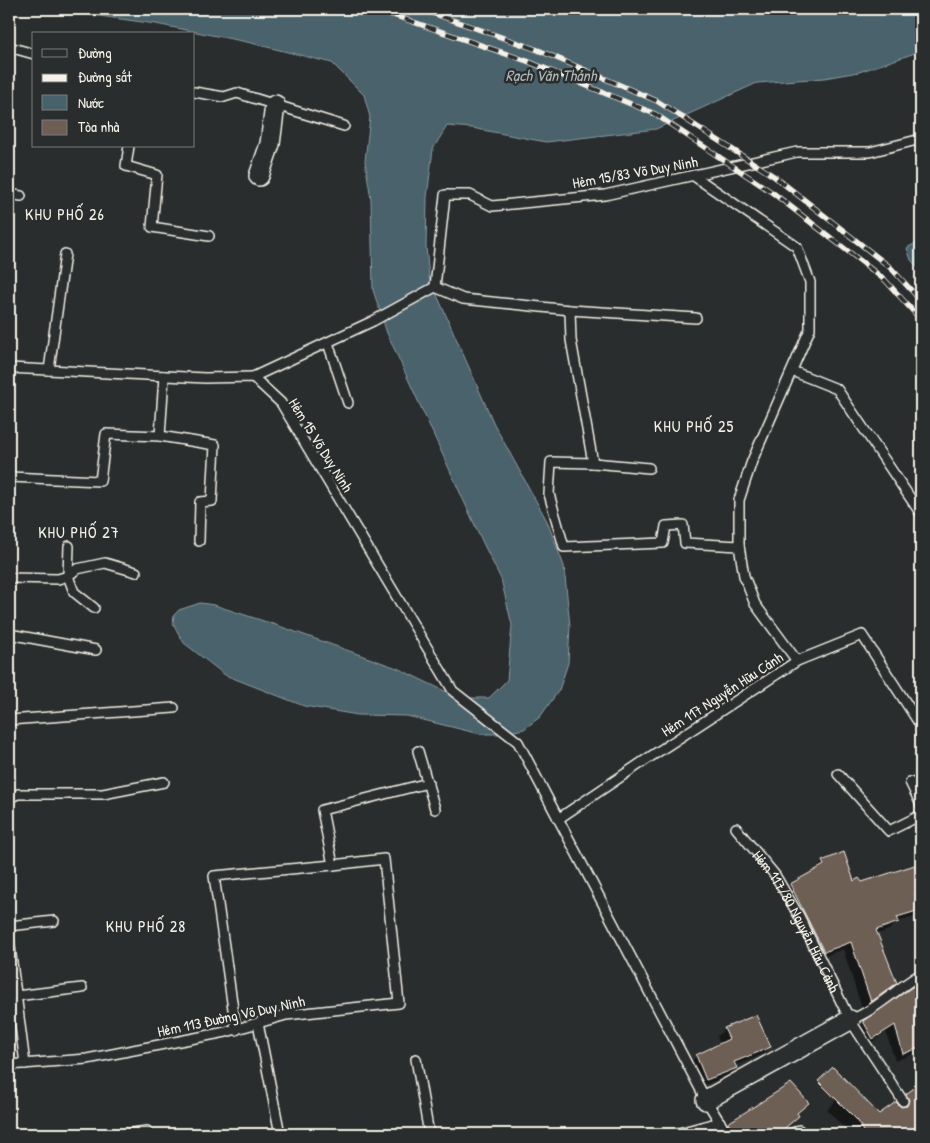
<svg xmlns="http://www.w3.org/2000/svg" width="930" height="1143" viewBox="0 0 930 1143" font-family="'Patrick Hand',sans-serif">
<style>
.water{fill:#48626c;stroke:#8d9b9e}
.shadow{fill:#0007}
.building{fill:#6e5e54;stroke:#f4f1e8}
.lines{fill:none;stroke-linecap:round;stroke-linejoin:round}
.lane-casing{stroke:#f4f1e8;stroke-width:12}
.street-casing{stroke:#f4f1e8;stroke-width:22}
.lane{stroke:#2a2d2e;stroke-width:9}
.street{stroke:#2a2d2e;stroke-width:19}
.rail-casing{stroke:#f4f1e8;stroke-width:5.5}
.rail{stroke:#2a2d2e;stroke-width:4;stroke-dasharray:11;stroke-linecap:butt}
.labels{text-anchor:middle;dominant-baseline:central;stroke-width:5;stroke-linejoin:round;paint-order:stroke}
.street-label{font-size:15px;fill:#f4f1e8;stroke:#2a2d2e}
.water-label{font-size:16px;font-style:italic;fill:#afb8b6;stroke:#2a2d2e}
.neighbourhood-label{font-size:16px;letter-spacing:1px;fill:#f4f1e8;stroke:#2a2d2e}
</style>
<rect width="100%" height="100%" fill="#2a2d2e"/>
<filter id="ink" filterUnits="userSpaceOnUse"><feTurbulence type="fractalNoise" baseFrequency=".02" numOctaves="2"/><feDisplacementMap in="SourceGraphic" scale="10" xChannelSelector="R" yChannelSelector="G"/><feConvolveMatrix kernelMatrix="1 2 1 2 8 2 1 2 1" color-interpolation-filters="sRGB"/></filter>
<g filter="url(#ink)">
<path class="water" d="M50,9H921V51L859,72L824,78L757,83L656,129L546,142L472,128L447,126L433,149L427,197L426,247L429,277L494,424L547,521L564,566L570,626L568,663L559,690L540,717L524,729L500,734H480L407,716L358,715L304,706L225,675L184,643L173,624L174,615L179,610L200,603L214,605L279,626L397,668L459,698H489L507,680L512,625L501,579L484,545L387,333L373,290L371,199L365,161L370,117L364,95L332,63L247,42L156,24Z
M921,240V271L911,260L907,248Z"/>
<path class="shadow" d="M823,862L853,883L861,884L921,865V915L897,922L889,930L877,934L896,982L887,991L862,1009L843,949L815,960L783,893L791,885L815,871Z
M921,982V1051L895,1061L886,1032L865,1047L856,1030L864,1022Z
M725,1029L769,1047L761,1055L734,1066L736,1068L728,1076L698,1087L689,1063L697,1056L720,1045L717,1036Z
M919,1086L921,1090V1134H850L827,1110L836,1100L858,1095L879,1116L897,1105Z
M796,1114L791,1122L778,1134H725L723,1131L729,1124Z"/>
<path class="building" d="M844,852L854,881L859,878L862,882L921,863V891L915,893L920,910L897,917L899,922L876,930L897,983L871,1002L851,942L824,952L790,884L824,865L822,861Z
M921,981V1047L903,1054L895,1025L873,1039L863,1021Z
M756,1015L771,1047L734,1062L737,1068L706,1080L696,1055L729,1039L724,1028Z
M833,1067L879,1114L896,1102L901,1107L907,1106L909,1100L906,1094L921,1083V1134H864L858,1121L818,1081Z
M791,1083L809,1103L797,1113L799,1116L778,1134H735L728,1123Z"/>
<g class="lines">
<defs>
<g id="lane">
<path d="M9,47L34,54"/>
<path d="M194,92L224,97L237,93L344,126"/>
<path d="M129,146L126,166L157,175L152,227L209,236"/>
<path d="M694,176L797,247L810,282V329L752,461L739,500V546L744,576L755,604L797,661"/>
<path d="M9,194L21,196"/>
<path d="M435,287L445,195H470L492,206L605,195L797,152H870L921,139"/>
<path d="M435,287L463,299L570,310L696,318"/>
<path d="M570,310L571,340L593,463"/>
<path d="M328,343L348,403"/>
<path d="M9,368L205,378L253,377L281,403L453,691L518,742L706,1100L727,1134"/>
<path d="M49,370L65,254"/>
<path d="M792,371L837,389L921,514"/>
<path d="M253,377L373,321L435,287"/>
<path d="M160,436L164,376"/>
<path d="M649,468L593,463L551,462L549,494L564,547L663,543L666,526L683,525L685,543L739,546"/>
<path d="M9,477L100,481L106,434L160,436L215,445L212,501L200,502L199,541"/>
<path d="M69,546L68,576L74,592L94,608"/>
<path d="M9,578L58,579L68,576L77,569L105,563L136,572"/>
<path d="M9,634L96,650"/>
<path d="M9,720L174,708"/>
<path d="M418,751L435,809"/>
<path d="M838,774L889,831L921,815"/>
<path d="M910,782L921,805"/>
<path d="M9,798L18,794H103L164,782"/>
<path d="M558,819L650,757L797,661L862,635L921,726"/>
<path id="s1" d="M736,828L775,875L799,916L850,1020L903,1101"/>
<path d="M9,926L54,921"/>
<path d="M9,939L25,1064"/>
<path d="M16,996L82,988"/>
<path d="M850,1020C876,1010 897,988 921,974"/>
<path d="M258,1023L280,1134"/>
<path d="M236,1030L214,876L333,865"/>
<path d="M416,1059L429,1134"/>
<path d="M9,1065L87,1059L226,1032L286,1015L399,1003L384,859L333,865L322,810L428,783"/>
<path d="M125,1134L147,1131"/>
<path d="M675,1134L720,1122"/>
<path d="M791,1134L799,1130L803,1134"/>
</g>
<path id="street" d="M259,176L270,144L275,105
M706,1100L850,1020"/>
</defs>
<use href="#lane" class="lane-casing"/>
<use href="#street" class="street-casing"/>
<use href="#lane" class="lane"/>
<use href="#street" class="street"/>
<defs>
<path id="rail" d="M362,9L393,15L527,61L655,114L773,193L885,280L921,320
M421,9L538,50L657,101L775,177L891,268L921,301"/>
</defs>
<use href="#rail" class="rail-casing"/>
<use href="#rail" class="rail"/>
</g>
</g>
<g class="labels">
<g class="street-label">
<text transform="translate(635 172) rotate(-10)">Hẻm 15/83 Võ Duy Ninh</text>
<text transform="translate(321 445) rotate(58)">Hẻm 15 Võ Duy Ninh</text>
<text transform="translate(722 694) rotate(-33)">Hẻm 117 Nguyễn Hữu Cảnh</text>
<text stroke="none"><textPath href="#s1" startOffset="112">Hẻm 117/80 Nguyễn Hữu Cảnh</textPath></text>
<text transform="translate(231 1016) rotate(-12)">Hẻm 113 Đường Võ Duy Ninh</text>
</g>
<g class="water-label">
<text x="551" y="75">Rạch Văn Thánh</text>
</g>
<g class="neighbourhood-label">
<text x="65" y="214">KHU PHỐ 26</text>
<text x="694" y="426">KHU PHỐ 25</text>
<text x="79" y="532">KHU PHỐ 27</text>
<text x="146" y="926">KHU PHỐ 28</text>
</g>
</g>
<rect width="930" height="1143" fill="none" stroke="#2a2d2e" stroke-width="30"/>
<rect x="15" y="15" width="900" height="1113" fill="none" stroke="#f4f1e8" stroke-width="2" filter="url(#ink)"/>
<rect x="32" y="32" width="162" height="115" fill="#2a2d2e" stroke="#7b7b78"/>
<rect x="42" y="49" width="25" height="8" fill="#2a2d2e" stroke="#7b7b78"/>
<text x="78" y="58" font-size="15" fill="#f4f1e8">Đường</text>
<rect x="42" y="74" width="25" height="8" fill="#f4f1e8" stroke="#7b7b78"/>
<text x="78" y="82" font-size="15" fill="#f4f1e8">Đường sắt</text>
<rect x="42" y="95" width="25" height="15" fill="#48626c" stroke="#7b7b78"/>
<text x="78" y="108" font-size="15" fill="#f4f1e8">Nước</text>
<rect x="42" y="120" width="25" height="15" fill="#6e5e54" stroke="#7b7b78"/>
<text x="78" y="132" font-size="15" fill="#f4f1e8">Tòa nhà</text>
</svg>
